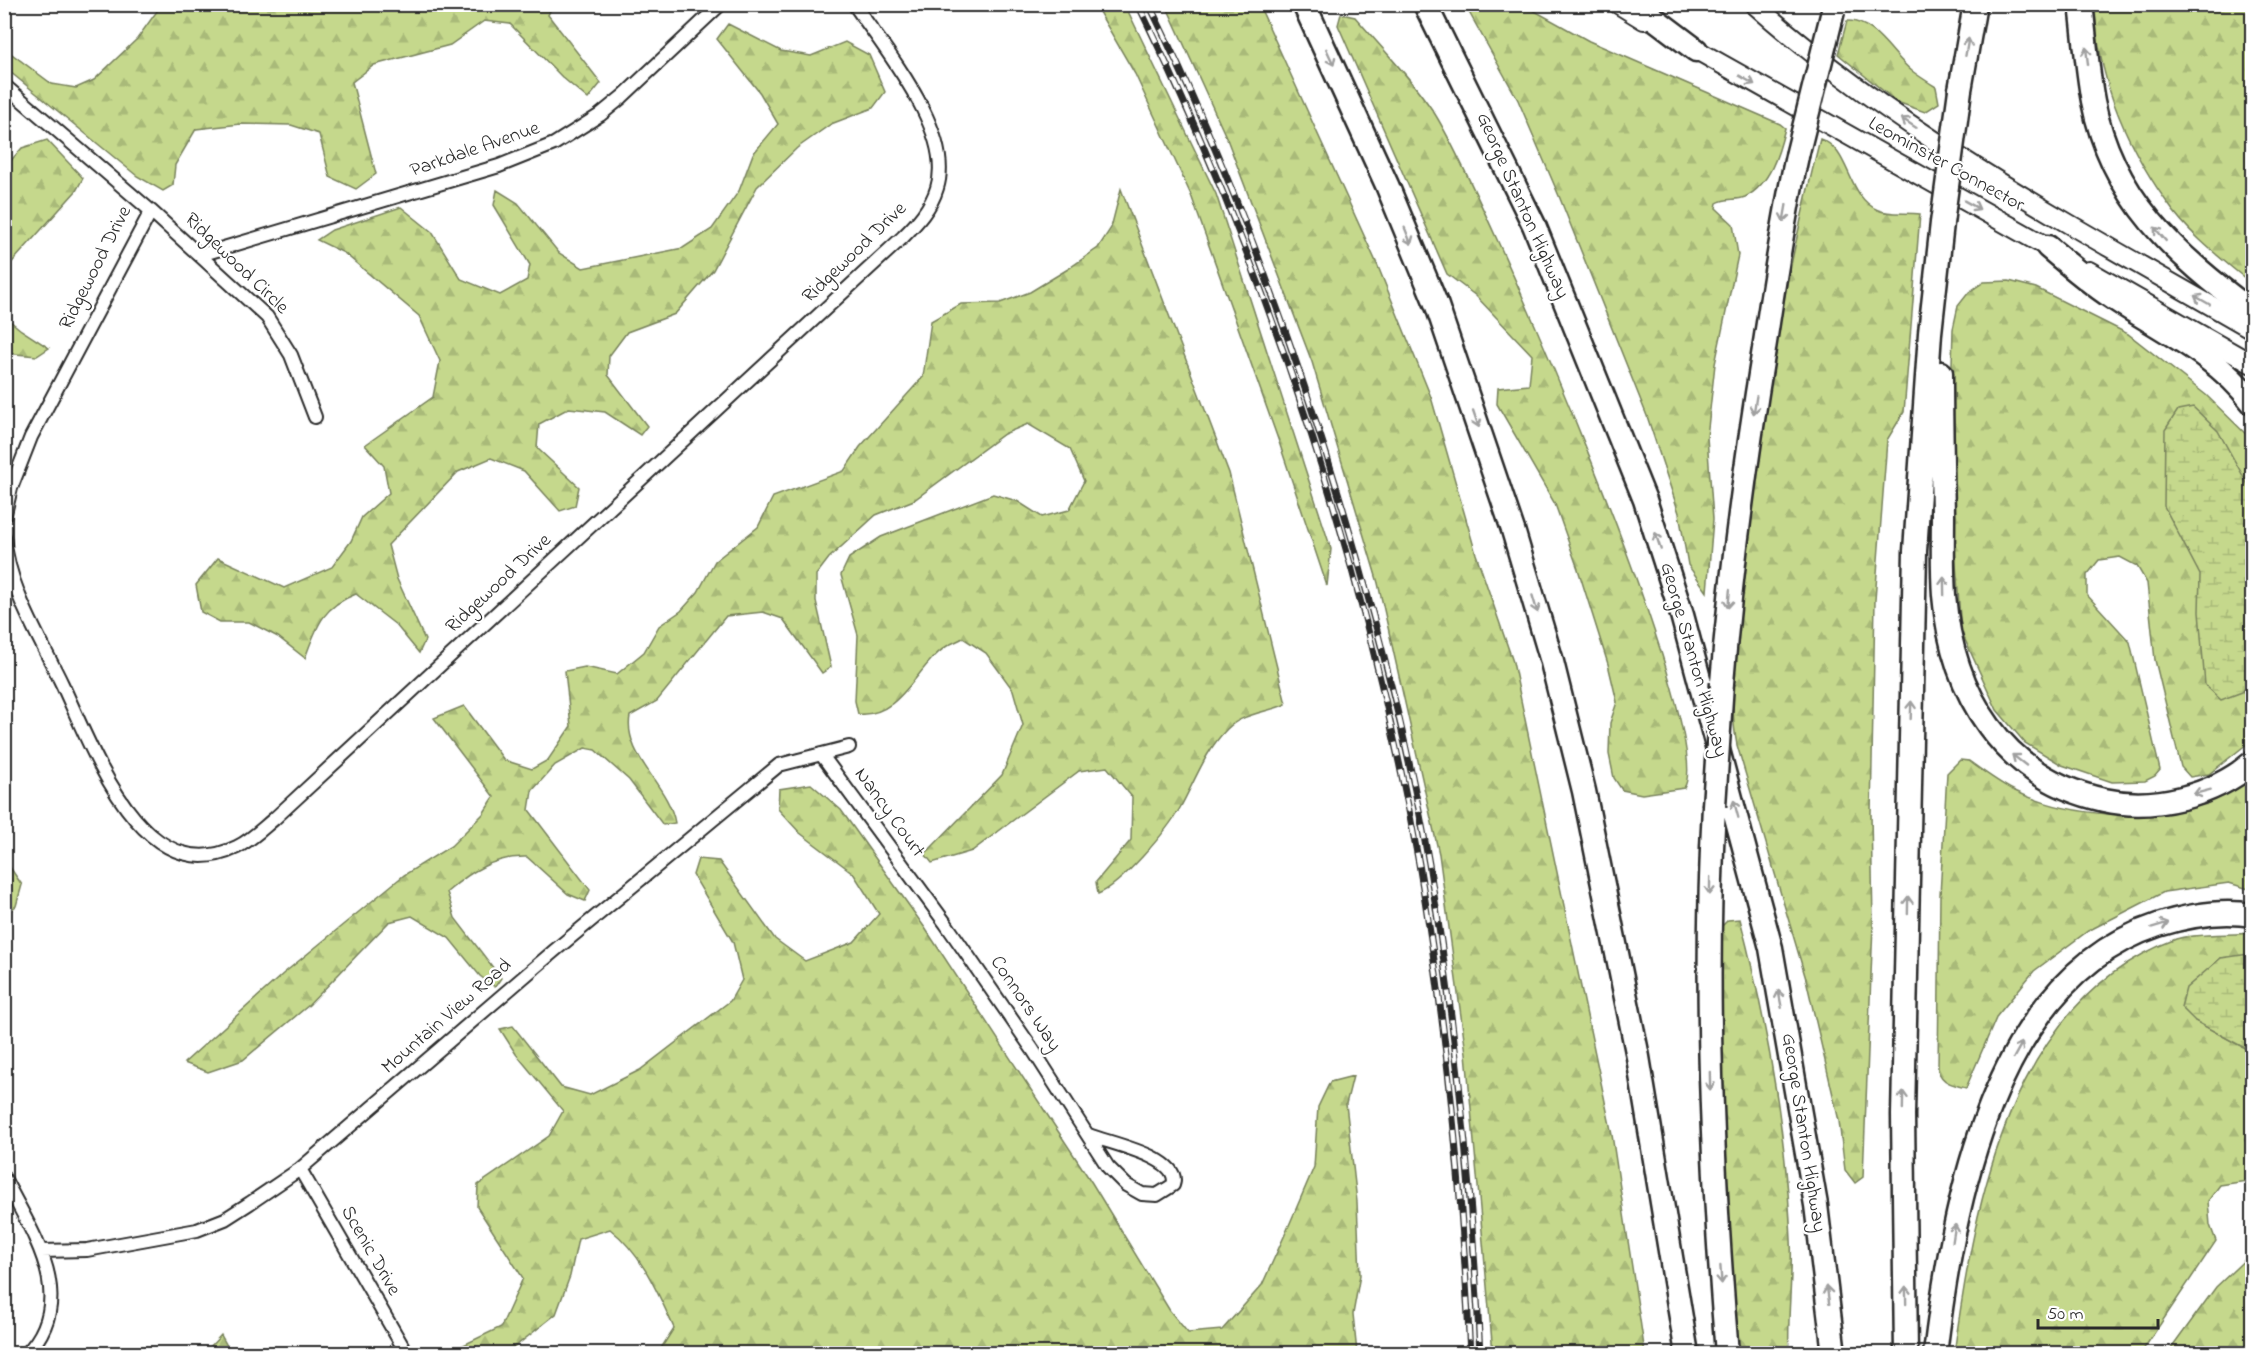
<svg xmlns="http://www.w3.org/2000/svg" width="2257" height="1358" viewBox="0 0 2257 1358" font-family="'Indie Flower',sans-serif">
<style>
.forest{fill:url(#forest-firs);stroke:#78825c;stroke-width:1.5}
.wetland{fill:url(#wetland-marsh);stroke:#78825c;stroke-width:1.5}
.lines{fill:none;stroke-linecap:round;stroke-linejoin:round}
.minor-casing{stroke:#2b2b2b;stroke-width:16}
.secondary-casing{stroke:#2b2b2b;stroke-width:22}
.motorway-casing{stroke:#2b2b2b;stroke-width:27}
.minor{stroke:#fff;stroke-width:12}
.secondary{stroke:#fff;stroke-width:18}
.motorway{stroke:#fff;stroke-width:22}
.rail-casing{stroke:#2b2b2b;stroke-width:7}
.rail{stroke:#fff;stroke-width:4.5;stroke-dasharray:14;stroke-linecap:butt}
.motorway-bridge-casing{stroke:#2b2b2b;stroke-width:27;stroke-linecap:butt}
.motorway-bridge{stroke:#fff;stroke-width:22}
.oneway{stroke:#a0a0a0}
.labels{text-anchor:middle;dominant-baseline:central;stroke-width:4.5;stroke-linejoin:round;paint-order:stroke}
.street-label{font-size:20px;fill:#2b2b2b;stroke:#fff}
</style>
<defs>
<pattern id="forest-firs" width="22" height="20" patternUnits="userSpaceOnUse" patternTransform="scale(1.5)"><rect width="22" height="20" fill="#c5d88c"/><path d="M5 1l3.5 6h-7zM16 11l3.5 6h-7z" fill="#a9ba79"/></pattern>
<pattern id="wetland-marsh" width="20" height="14" patternUnits="userSpaceOnUse" patternTransform="scale(1.5)"><rect width="20" height="14" fill="#c5d88c"/><path d="M1 5h8M5 5V1M11 12h8M15 12V8" fill="none" stroke="#a9ba79"/></pattern>
</defs>
<rect width="100%" height="100%" fill="#fff"/>
<filter id="ink" filterUnits="userSpaceOnUse"><feTurbulence type="fractalNoise" baseFrequency=".0167" numOctaves="2"/><feDisplacementMap in="SourceGraphic" scale="12" xChannelSelector="R" yChannelSelector="G"/><feConvolveMatrix kernelMatrix="1 2 1 2 8 2 1 2 1" color-interpolation-filters="sRGB"/></filter>
<g filter="url(#ink)">
<path class="forest" d="M159,5H553L548,15L601,83L588,99L562,77L510,24L484,21L450,45L374,65L352,82L376,174L356,189L330,177L319,134L291,125L241,124L196,129L175,165L173,185L163,191L137,176L4,67L5,49L52,84L76,88L94,80L137,39L160,7Z
M1095,5H1125L1216,194L1331,549L1327,586L1279,442L1191,195L1135,74Z
M1166,5H1259L1377,264L1431,397L1476,554L1513,662L1612,1135L1645,1353H1493L1466,1053L1439,854L1378,583L1312,362L1227,139Z
M1465,5H1524L1589,41L1780,124L1785,128C1779,153 1770,185 1745,197C1736,201 1726,197 1717,203L1716,208L1733,224L1738,255L1715,364L1707,437L1713,519L1707,592L1688,565L1679,513L1647,416L1559,196L1518,100Z
M2095,5H2252V284C2223,260 2188,234 2166,201C2125,143 2097,76 2095,5Z
M1341,14L1355,17C1381,47 1411,78 1433,111C1480,183 1720,735 1684,788L1642,794L1622,790L1614,778L1609,754L1610,723L1617,702L1608,664L1578,569L1555,504L1497,404L1498,388L1529,385L1532,355L1476,296L1447,274L1338,25Z
M1847,21C1875,20 1892,55 1912,71C1920,77 1928,82 1936,87L1939,103L1925,112L1897,102L1838,54Z
M728,24L781,51L811,56L845,42L869,55L885,92L873,108L831,124L797,148L757,187L713,270L675,314L627,332L609,356L608,375L647,426L640,435L605,412L569,408L539,424L537,448L579,487L575,506L560,511L524,471L491,458L458,472L388,545L397,579L425,640L419,653L396,625L356,594C322,607 317,626 305,658L278,637L249,622H220L201,612L196,585L218,558L284,588L332,567L351,541L362,517L389,493L384,466L365,445L433,397L440,361L419,316L344,253L317,240L332,230L401,207L432,232L461,279L500,295L527,280L530,265L494,205L497,190L518,203L559,253L583,268L683,248L712,229L739,191L753,154L778,124L760,93L717,39Z
M1820,139C1851,149 1846,196 1878,210C1889,215 1908,212 1920,214L1904,412L1887,440L1875,600L1871,814L1873,924L1863,1177L1855,1183L1845,1170L1839,1121L1806,979L1737,745C1728,701 1737,654 1740,609C1752,451 1782,292 1820,139Z
M47,140L83,178L76,191L5,270V167L22,148Z
M1121,189L1229,473L1286,704C1266,713 1243,713 1227,729C1205,751 1195,781 1180,808C1167,831 1121,885 1098,894L1096,882L1131,840L1132,797L1107,767L1079,771L972,851L932,863L925,854L1002,775L1023,725L1013,690L986,653L963,638C958,641 952,643 947,646C916,666 901,718 858,714L855,701L858,635L841,575L849,558L881,537L993,494L1017,501L1042,517L1069,510L1084,481L1070,449L1028,424L1004,434L914,500L876,515L829,558L816,575V601L831,667L822,673L783,619L763,612L726,616L657,701L630,716C623,756 669,785 675,823L663,825L629,780L595,750L585,748L555,765L532,791L529,810L590,890L585,901L568,894L527,857C495,856 471,871 447,892L455,918L501,978L495,987L480,976L449,938L412,916L389,922L309,1005L243,1060L208,1072L184,1063L284,973L404,875L451,846L483,814L494,797L434,718L464,706L504,760L532,769L548,760L571,726L565,671L585,667L617,674L644,652L659,626L681,611L698,592L715,561L758,527L773,497L844,471L860,447L923,377L931,321L961,304L1000,303L1030,292L1068,269L1098,248L1111,228Z
M2009,281L2036,288L2128,334L2206,395L2252,440V740L2209,774L2190,777L2181,767L2155,660L2147,583L2137,566L2120,557L2099,560L2087,575V595L2130,642L2160,770L2155,776L2145,781L2112,782L2062,765L2025,743L1997,710L1961,631L1949,470L1953,329L1958,306L1969,292L1984,282Z
M4,316L21,330L49,348L37,356L5,353Z
M1960,760L1969,761C1983,771 1999,783 2015,791C2066,816 2151,824 2205,802C2221,796 2237,784 2252,775V890L2229,883L2164,892L2088,931L2034,971L1997,1016L1966,1088C1953,1085 1942,1083 1938,1070L1940,895L1947,773Z
M811,784L841,810L925,928L1092,1183L1170,1311L1188,1333L1222,1330L1262,1285L1287,1230L1314,1167L1318,1107L1330,1082L1353,1076L1346,1104L1357,1202L1360,1275L1353,1314L1357,1353H658L674,1328C657,1291 642,1254 610,1229L578,1239L570,1276L556,1314L507,1353H447L501,1327L523,1278L477,1207L478,1185L549,1136L563,1111L516,1054L500,1029L513,1026L561,1087L590,1095L640,1070L730,1001L742,980L733,942L693,875L698,859L719,861L775,939L805,961L854,942L879,914L853,873L800,833L778,809L779,789Z
M5,860L22,885L16,906L5,914Z
M1740,919C1767,1023 1786,1131 1791,1239C1793,1278 1787,1315 1789,1353H1737L1723,1178L1721,947V927L1728,920Z
M2252,933V955L2221,958L2195,1021L2252,1052V1121L2245,1140L2252,1158V1185L2247,1181L2220,1185L2208,1201L2210,1225L2216,1241L2141,1353L1954,1354C1975,1200 2011,1000 2176,939C2192,933 2233,935 2252,933Z
M2252,1253V1340L2240,1353H2168L2216,1287Z
M221,1335L231,1353H210V1347Z"/>
<path class="wetland" d="M2193,407L2218,431L2252,492V681L2242,692L2221,700L2205,685L2199,612L2200,575L2164,506L2165,430L2178,410Z
M2249,954L2252,955V1052L2195,1021L2181,1007L2186,988L2221,958Z"/>
<g class="lines">
<defs>
<path id="minor" d="M4,85L151,211L31,437L11,488L4,518
M151,211L267,317L291,355L315,417
M200,255L499,166L554,144L600,115L622,97L721,4
M4,536C8,588 40,638 62,684C92,747 142,893 237,847C251,840 262,829 274,819L903,237C917,223 931,208 937,188C955,132 884,49 854,4
M821,754L946,924L1033,1050L1108,1167L1126,1185L1142,1194L1157,1195L1173,1185C1183,1157 1107,1143 1089,1135
M300,1169L407,1354
M4,1178C32,1233 80,1299 26,1354
M41,1251L87,1250L197,1230L225,1219L250,1203L300,1169L554,951L779,765L849,747"/>
<path id="secondary" d="M1618,4L1644,20
M1754,4C1902,136 2082,231 2252,329
M1684,43L2060,254
M2089,271L2252,364"/>
<path id="motorway" d="M1304,4L1387,185L1437,306L1513,530L1551,658L1584,791L1638,1057L1687,1354
M1425,4L1534,225L1645,500L1682,615L1771,948L1816,1205L1834,1354
M1635,4L1696,50
M2081,4C2085,37 2087,69 2093,101C2112,199 2176,255 2252,312
M1960,90L1975,4
M2048,247C2069,265 2090,283 2113,298C2161,330 2217,355 2252,402
M1941,373C1941,420 1942,467 1943,513C1943,540 1942,568 1944,595C1952,694 2003,778 2104,800C2154,811 2213,796 2252,763
M1722,683C1731,571 1746,460 1764,349C1774,284 1783,220 1797,156
M1714,806C1704,989 1712,1171 1727,1354
M1906,1354L1903,1115L1915,551L1930,333L1942,223
M1935,1354C1953,1205 1993,979 2158,925C2187,916 2222,910 2252,915"/>
</defs>
<use href="#minor" class="minor-casing"/>
<use href="#secondary" class="secondary-casing"/>
<use href="#motorway" class="motorway-casing"/>
<use href="#minor" class="minor"/>
<use href="#secondary" class="secondary"/>
<use href="#motorway" class="motorway"/>
<defs>
<path id="rail" d="M1138,4C1269,271 1367,572 1419,864C1447,1026 1462,1190 1470,1354
M1149,4C1233,175 1298,354 1351,536C1382,644 1410,753 1429,864C1456,1026 1472,1189 1480,1354"/>
</defs>
<use href="#rail" class="rail-casing"/>
<use href="#rail" class="rail"/>
<defs>
<path id="motorway-bridge" d="M1797,156L1833,11
M1942,223L1960,90
M1714,806L1722,683"/>
</defs>
<use href="#motorway-bridge" class="motorway-bridge-casing"/>
<use href="#motorway-bridge" class="motorway-bridge"/>
</g>
<defs><path id="oneway-shaft" d="M-6 0H5M1.5-3L5.5 0L1.5 3" fill="none" stroke-width="1.6" stroke-linecap="round" stroke-linejoin="round" transform="scale(1.5)"/></defs>
<g class="oneway">
<use href="#oneway-shaft" transform="translate(1967 47) rotate(-80)"/>
<use href="#oneway-shaft" transform="translate(2087 56) rotate(-97)"/>
<use href="#oneway-shaft" transform="translate(1330 57) rotate(65)"/>
<use href="#oneway-shaft" transform="translate(1747 80) rotate(30)"/>
<use href="#oneway-shaft" transform="translate(1909 123) rotate(-147)"/>
<use href="#oneway-shaft" transform="translate(1972 205) rotate(29)"/>
<use href="#oneway-shaft" transform="translate(1785 213) rotate(100)"/>
<use href="#oneway-shaft" transform="translate(2160 234) rotate(-130)"/>
<use href="#oneway-shaft" transform="translate(1408 236) rotate(68)"/>
<use href="#oneway-shaft" transform="translate(2202 300) rotate(-150)"/>
<use href="#oneway-shaft" transform="translate(1755 405) rotate(99)"/>
<use href="#oneway-shaft" transform="translate(1476 419) rotate(71)"/>
<use href="#oneway-shaft" transform="translate(1658 541) rotate(-108)"/>
<use href="#oneway-shaft" transform="translate(1944 586) rotate(-91)"/>
<use href="#oneway-shaft" transform="translate(1729 599) rotate(95)"/>
<use href="#oneway-shaft" transform="translate(1535 604) rotate(73)"/>
<use href="#oneway-shaft" transform="translate(1911 710) rotate(-88)"/>
<use href="#oneway-shaft" transform="translate(2019 760) rotate(-142)"/>
<use href="#oneway-shaft" transform="translate(2202 792) rotate(165)"/>
<use href="#oneway-shaft" transform="translate(1736 809) rotate(-105)"/>
<use href="#oneway-shaft" transform="translate(1710 886) rotate(91)"/>
<use href="#oneway-shaft" transform="translate(1908 905) rotate(-89)"/>
<use href="#oneway-shaft" transform="translate(2160 925) rotate(-17)"/>
<use href="#oneway-shaft" transform="translate(1780 999) rotate(-101)"/>
<use href="#oneway-shaft" transform="translate(2018 1050) rotate(-61)"/>
<use href="#oneway-shaft" transform="translate(1710 1081) rotate(89)"/>
<use href="#oneway-shaft" transform="translate(1903 1100) rotate(-89)"/>
<use href="#oneway-shaft" transform="translate(1954 1233) rotate(-81)"/>
<use href="#oneway-shaft" transform="translate(1721 1275) rotate(86)"/>
<use href="#oneway-shaft" transform="translate(1828 1295) rotate(-98)"/>
<use href="#oneway-shaft" transform="translate(1906 1295) rotate(-91)"/>
</g>
</g>
<g class="labels">
<g class="street-label">
<text transform="translate(475 150) rotate(-19)">Parkdale Avenue</text>
<text transform="translate(1946 165) rotate(29)">Leominster Connector</text>
<text transform="translate(1522 206) rotate(66)">George Stanton Highway</text>
<text transform="translate(855 253) rotate(-44)">Ridgewood Drive</text>
<text transform="translate(236 264) rotate(44)">Ridgewood Circle</text>
<text transform="translate(96 268) rotate(-63)">Ridgewood Drive</text>
<text transform="translate(499 584) rotate(-43)">Ridgewood Drive</text>
<text transform="translate(1693 660) rotate(74)">George Stanton Highway</text>
<text transform="translate(889 813) rotate(54)">Nancy Court</text>
<text transform="translate(1025 1004) rotate(56)">Connors Way</text>
<text transform="translate(447 1017) rotate(-41)">Mountain View Road</text>
<text transform="translate(1803 1133) rotate(81)">George Stanton Highway</text>
<text transform="translate(370 1251) rotate(60)">Scenic Drive</text>
</g>
</g>
<rect width="2257" height="1358" fill="none" stroke="#fff" stroke-width="24"/>
<rect x="12" y="12" width="2233" height="1334" fill="none" stroke="#2b2b2b" stroke-width="2" filter="url(#ink)"/>
<path d="M2038 1319v9h120v-9" fill="none" stroke="#2b2b2b" stroke-width="3"/>
<text x="2047" y="1319" font-size="18" fill="#2b2b2b" stroke="#ffffff" stroke-width="4.5" paint-order="stroke">50 m</text>
</svg>
